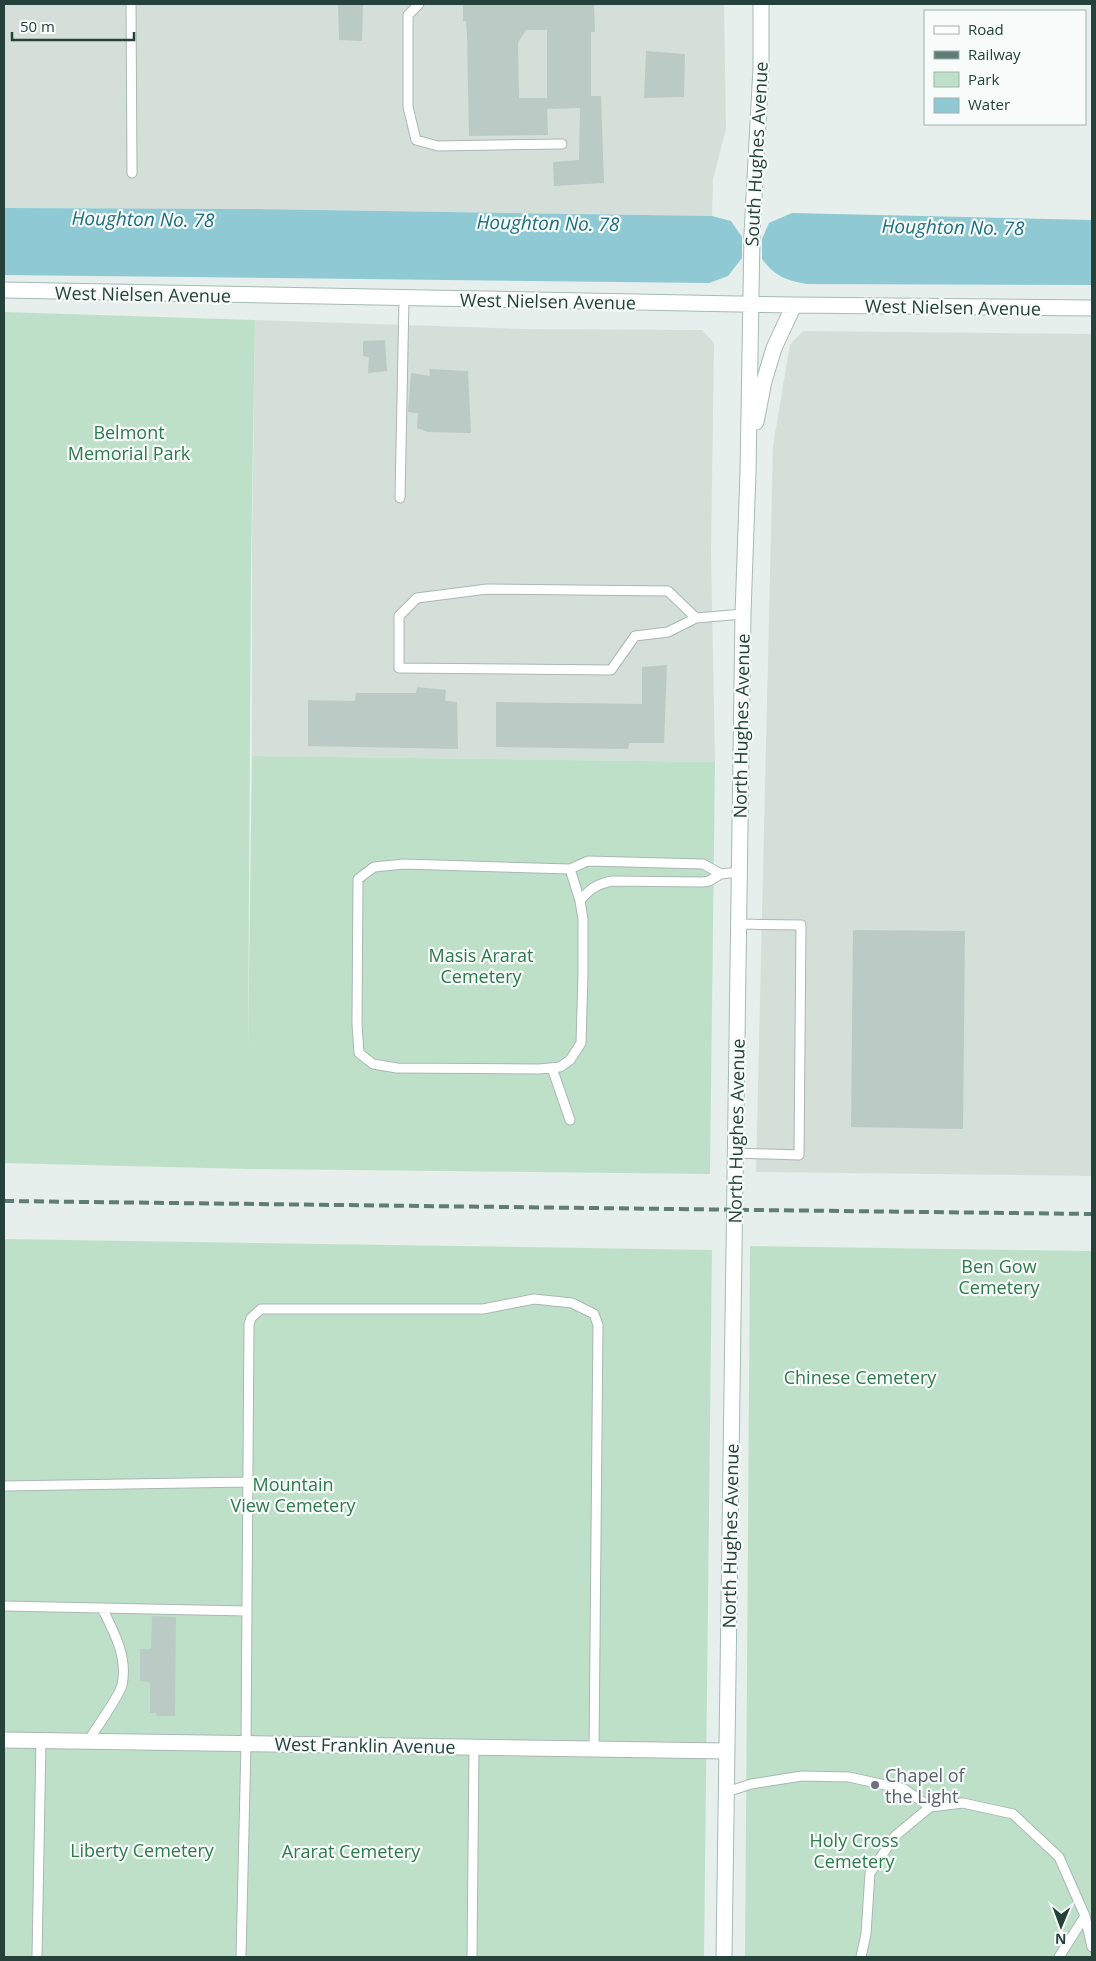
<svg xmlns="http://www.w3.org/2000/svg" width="1096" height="1961" viewBox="0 0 1096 1961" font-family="'Open Sans',sans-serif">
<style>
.built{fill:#d4dfda}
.green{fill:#bfe0c8}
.water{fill:#8ec9d4}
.building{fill:#bbcac4;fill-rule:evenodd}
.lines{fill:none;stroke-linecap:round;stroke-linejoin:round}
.lane-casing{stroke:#a8b8b2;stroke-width:11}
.street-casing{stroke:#a8b8b2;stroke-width:17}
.secondary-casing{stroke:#a4bbb3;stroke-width:17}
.lane{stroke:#fff;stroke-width:9}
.street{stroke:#fff;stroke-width:15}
.secondary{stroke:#fff;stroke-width:15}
.rail{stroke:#5f7d75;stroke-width:4;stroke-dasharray:10 5;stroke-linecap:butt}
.worship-dot{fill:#6b7280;stroke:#f7fbf9;stroke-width:2}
.labels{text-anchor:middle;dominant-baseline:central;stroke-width:4.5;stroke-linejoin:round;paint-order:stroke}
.street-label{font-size:18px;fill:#24423a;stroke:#f7fbf9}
.park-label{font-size:18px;fill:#2d7a4b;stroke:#f7fbf9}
.worship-label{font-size:18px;fill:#5b616d;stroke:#f7fbf9;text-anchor:start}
.water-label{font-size:19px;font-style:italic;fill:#1c6f80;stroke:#f7fbf9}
</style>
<rect width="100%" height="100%" fill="#e6efeb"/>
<path class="built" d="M4,4H724L726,129L713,179L712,216L251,209L4,208Z
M255,320L523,329L702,330L714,343L711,552L715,762L252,756V548Z
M803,331L1092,334V1176L756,1172L773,446L790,344Z"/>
<path class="green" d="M4,312L255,320L251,563L248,1052L252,756L715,762L710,1174L248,1169L4,1163Z
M4,1239L712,1250L704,1957H4Z
M750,1246L1092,1251V1957H745Z"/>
<path class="water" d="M4,208L251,209L712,216L731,221L742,237V258L728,276L709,283L4,275Z
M792,213L1092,220V285L807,284C785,280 776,277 762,259V239L769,223Z"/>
<path class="building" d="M338,4H363L362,41L339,40Z
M463,4H594L595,32H591V96H601L604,183L554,186L553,162L579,160L580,108L547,109L548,135L469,136L467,36L466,21H463ZM526,30H547V103V98H519L518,43Z
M646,51L685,54L684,97L644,98Z
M385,340L387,371L368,373L369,357L363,356V341Z
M429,369L468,371L471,433L428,432L417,428L418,413L408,412L411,373L430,376Z
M667,665L664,743H629L628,749L496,747V702L642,704V667Z
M417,687L446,690L445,701L457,702L458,749L308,746V700L355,701L356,693H416Z
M853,930L965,931L963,1129L851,1127Z
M152,1616L176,1617L175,1716H156L157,1713H150V1682L140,1681V1649H151Z"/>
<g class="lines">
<defs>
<path id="lane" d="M131,4L132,173
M419,4L408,15V107L416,140L438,146L562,144
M400,498L404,298
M696,618L668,591L487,589L417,598L399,616V668L611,670L635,636L668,632L696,618L743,614
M570,869L580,901L583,919V974L581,1043L570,1060L560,1067L539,1069L397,1068L373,1064L359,1053L357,1024L358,879L374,867L404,864L570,869L588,861L703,864L721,874
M580,901C589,889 597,884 612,881L702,882L709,881L721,874L739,872
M552,1068L570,1120
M735,1153L799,1155L801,925L738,924
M4,1486L249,1482
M4,1606L247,1611
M88,1741C95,1730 120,1695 122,1685C128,1657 114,1632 102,1608
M727,1792L751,1784L802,1776L849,1777L904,1789L930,1807L963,1803L1013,1814L1059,1857L1085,1916L1092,1947
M37,1957L41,1740
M241,1957L246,1744L249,1324L251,1318L261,1309H483L534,1299L572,1303L594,1314L598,1325L594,1749
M472,1957L474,1747
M861,1957L866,1934L870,1873L895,1836L930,1807
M1059,1957L1085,1916"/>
<path id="street" d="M4,1740L727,1751"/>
<path id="secondary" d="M4,290L794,305L1092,308
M756,422L764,381L774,348L794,305
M724,1957L743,614L748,472L752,234L761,68V4"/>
</defs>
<use href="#lane" class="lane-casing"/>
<use href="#street" class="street-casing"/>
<use href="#secondary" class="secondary-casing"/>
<use href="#lane" class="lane"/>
<use href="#street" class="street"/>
<use href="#secondary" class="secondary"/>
<path class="rail" d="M4,1201L1092,1214"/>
</g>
<circle class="worship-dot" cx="875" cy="1785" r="5"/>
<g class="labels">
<g class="street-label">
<text transform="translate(756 154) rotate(-87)">South Hughes Avenue</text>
<text transform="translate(143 294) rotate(1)">West Nielsen Avenue</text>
<text transform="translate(548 301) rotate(1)">West Nielsen Avenue</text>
<text transform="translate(953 307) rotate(1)">West Nielsen Avenue</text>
<text transform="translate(741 726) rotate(-89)">North Hughes Avenue</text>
<text transform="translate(736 1131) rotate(-89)">North Hughes Avenue</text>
<text transform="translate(730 1536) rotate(-89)">North Hughes Avenue</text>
<text transform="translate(365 1745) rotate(1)">West Franklin Avenue</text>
</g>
<g class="park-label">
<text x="129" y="432">Belmont<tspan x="129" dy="21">Memorial Park</tspan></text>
<text x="481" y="955">Masis Ararat<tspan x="481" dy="21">Cemetery</tspan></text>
<text x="999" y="1266">Ben Gow<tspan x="999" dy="21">Cemetery</tspan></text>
<text x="860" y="1377">Chinese Cemetery</text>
<text x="293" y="1484">Mountain<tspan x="293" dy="21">View Cemetery</tspan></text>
<text x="854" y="1840">Holy Cross<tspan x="854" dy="21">Cemetery</tspan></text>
<text x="142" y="1850">Liberty Cemetery</text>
<text x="351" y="1851">Ararat Cemetery</text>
</g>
<g class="worship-label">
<text x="885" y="1775">Chapel of<tspan x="885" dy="21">the Light</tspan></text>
</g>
<g class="water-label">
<text transform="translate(143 219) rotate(1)">Houghton No. 78</text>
<text transform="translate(548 223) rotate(1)">Houghton No. 78</text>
<text transform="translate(953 227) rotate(1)">Houghton No. 78</text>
</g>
</g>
<rect width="1096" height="1961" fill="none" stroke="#24423a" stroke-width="10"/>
<rect x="924" y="10" width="162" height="115" fill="#f7fbf9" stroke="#a3b1ad"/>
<rect x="934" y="26" width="25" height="8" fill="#ffffff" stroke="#a3b1ad"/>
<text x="968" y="35" font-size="15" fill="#24423a">Road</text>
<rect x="934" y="51" width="25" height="8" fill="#5f7d75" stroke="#a3b1ad"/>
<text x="968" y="60" font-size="15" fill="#24423a">Railway</text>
<rect x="934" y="72" width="25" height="15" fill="#bfe0c8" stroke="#a3b1ad"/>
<text x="968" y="85" font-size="15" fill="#24423a">Park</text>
<rect x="934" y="98" width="25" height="15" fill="#8ec9d4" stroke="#a3b1ad"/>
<text x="968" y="110" font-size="15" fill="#24423a">Water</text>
<g transform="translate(1061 1926) rotate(181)" stroke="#f7fbf9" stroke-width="4" paint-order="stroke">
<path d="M0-4L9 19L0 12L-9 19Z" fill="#24423a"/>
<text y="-8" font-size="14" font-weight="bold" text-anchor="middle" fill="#24423a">N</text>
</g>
<path d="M12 32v8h122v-8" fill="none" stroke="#24423a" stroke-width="2.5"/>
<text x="20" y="32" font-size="15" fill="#24423a" stroke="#f7fbf9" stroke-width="4" paint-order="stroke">50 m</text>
</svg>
